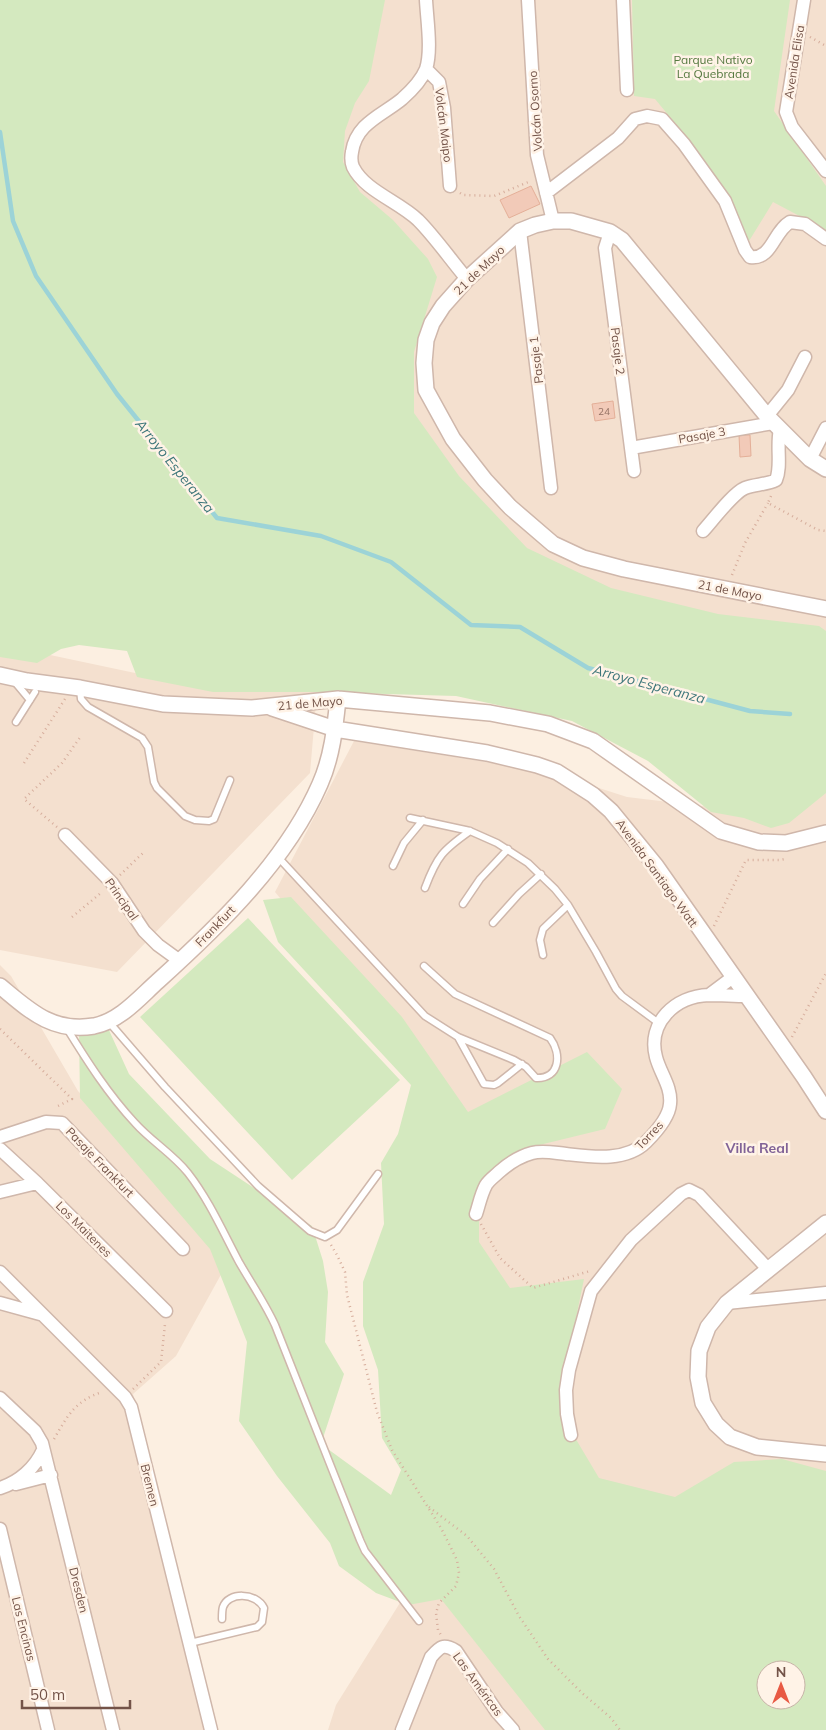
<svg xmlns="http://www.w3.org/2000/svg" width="826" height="1730" viewBox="0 0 826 1730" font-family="Mulish,sans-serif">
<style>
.residential{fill:#f4e0cf}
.green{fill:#d4e9bf;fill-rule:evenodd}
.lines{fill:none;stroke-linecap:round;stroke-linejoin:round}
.stream{stroke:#9cd3d7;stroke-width:4.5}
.building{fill:#f2cab8;stroke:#e4af98}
.service-casing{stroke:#cfb7ab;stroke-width:9}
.minor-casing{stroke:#cfb7ab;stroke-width:15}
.tertiary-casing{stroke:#cfb7ab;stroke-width:18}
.path{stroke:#d6ad9c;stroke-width:2.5;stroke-dasharray:1 4;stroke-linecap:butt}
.service{stroke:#fff;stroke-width:6}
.minor{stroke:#fff;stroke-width:12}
.tertiary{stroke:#fff;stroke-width:15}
.labels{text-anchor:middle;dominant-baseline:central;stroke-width:5;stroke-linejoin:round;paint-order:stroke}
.number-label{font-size:10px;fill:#937164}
.park-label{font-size:12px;fill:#567940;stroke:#fff3e7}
.street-label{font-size:12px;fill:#735348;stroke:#fff3e7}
.water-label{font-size:14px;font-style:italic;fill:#3c7579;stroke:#fff3e7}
.neighbourhood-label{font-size:14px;font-weight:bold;fill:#816397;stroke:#fff3e7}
</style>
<rect width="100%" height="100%" fill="#fcefe1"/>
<path class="residential" d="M309,0H826V641L535,573L406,420L343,179Z
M0,642L3,645L154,677L317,692L310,773L117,972L0,950Z
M354,741L549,772L627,797L794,817L826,789V1478L676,1504L595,1484L506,1296L473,1244L466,1121L275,892Z
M0,965L11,976L78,1091L234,1251L176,1356L133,1394L212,1730H0Z
M443,1591L553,1730H328L336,1705L403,1598Z"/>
<path class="green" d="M0,0H385L369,81L355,103L345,131L343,162L360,192L393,220L428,259L437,277L414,352V413L459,476L527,548L611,588L718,614L819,626L826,631V793L789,823L771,828L744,818L711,812L648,761L572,721L456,696L317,692H213L137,677L127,651L79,645L61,649L37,663L0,657Z
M632,0H790L774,111L826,186V230L773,202L749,241L730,196L694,146L655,99L634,96Z
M291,897L402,1017L468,1112L587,1052L622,1089L605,1129L527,1148L479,1197V1242L510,1288L584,1279L562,1386L574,1436L599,1478L675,1497L734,1462L782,1459L826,1471V1730H545L441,1599L408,1605L376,1593L339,1566L330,1543L277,1476L239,1421L247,1342L210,1249L80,1098L79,1030L108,1028L129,1074L210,1159L312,1226L323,1261L328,1292L325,1342L344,1374L321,1444L391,1495L401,1470L382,1438L378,1370L363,1326V1282L384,1224L381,1163L398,1134L411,1085L278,942L263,900ZM766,1670H796V1700H766Z
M248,918L400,1080L292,1180L140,1017Z"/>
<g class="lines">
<path class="stream" d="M0,132L13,221L36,276L117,394L217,518L321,536L391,562L471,625L520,627L588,668L750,711L790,714"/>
</g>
<path class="building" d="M531,186L540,204L509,218L500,200Z
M613,401L615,418L595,421L592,404Z
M739,435H750L751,456L740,457Z"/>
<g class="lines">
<defs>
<path id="service" d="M15,682L30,700
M80,689L81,699L88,707L142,738L148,747L154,782L157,788L185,816L195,820L209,821L214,819L230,780
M16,722L35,692
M410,818L470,831L497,843L528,863L555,889L568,905L596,952L616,989L622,996L660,1024
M277,856L425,1016L458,1037L514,1060L526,1067L536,1078C560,1079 562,1054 550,1038L455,994L424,966
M393,866L404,843L423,820
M425,888C437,856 443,850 470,831
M463,904L480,879L508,849
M493,923L519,894L541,874
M543,955L540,940L543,929L568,905
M108,1021L165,1087L258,1186L310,1231L325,1237L337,1230L378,1174
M66,1027C87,1061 108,1094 135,1123C151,1141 173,1154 188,1173C209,1200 223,1232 239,1262C251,1283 265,1303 275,1325L360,1540L365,1551L419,1621
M458,1037L484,1084L494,1085L498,1083L522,1064
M190,1643L257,1627L262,1622L264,1608C256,1592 228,1592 223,1607C222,1610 222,1615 222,1619"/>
<path id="minor" d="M426,0C427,20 432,50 426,69C422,79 411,91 402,99C383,115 356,123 352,152C351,157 351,162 353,167C365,191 398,201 418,220C435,237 450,259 467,279
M528,0L537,155L553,221
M623,0L627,90
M804,0L786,112L792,127L826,171
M426,69L439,82L444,108L450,186
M546,193L618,138L635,119L647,116L662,119L684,144L725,201L745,250L750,257C772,260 773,232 790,222L805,224L826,239
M520,231L551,488
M610,232L605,248L634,471
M767,416L788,390L805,357
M631,448L773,423
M810,459L826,428
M703,531C713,520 733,493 745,488C755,484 766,485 776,480C782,466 776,446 780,429
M65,835L112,883L144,931L158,945L180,961
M709,995L733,977
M0,1137L46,1122L62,1123L183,1249
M0,1149L37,1183L166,1311
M0,1192L37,1183
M476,1214C479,1205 481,1194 486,1185C489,1180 495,1176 499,1172C508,1164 521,1156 532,1153C543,1150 555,1153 566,1154C592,1157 626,1162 646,1142C655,1133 669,1118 670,1104C672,1087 660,1073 656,1057C647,1023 675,996 709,995C722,995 734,996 747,996
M0,1272L125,1397L131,1407L211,1730
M0,1303L40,1314
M727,1303L826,1293
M0,1398L35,1431L42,1443L113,1730
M571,1435L567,1414L566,1390L569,1370L591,1291L631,1240L681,1194L689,1190L699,1195L768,1269
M16,1484L51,1475
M0,1488C19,1482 35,1468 43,1450
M0,1529L48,1730
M402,1730L431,1657C440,1647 443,1643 456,1651L497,1712L513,1730"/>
<path id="tertiary" d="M826,469L810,459L767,416L622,240L610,232L571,221H553L535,225L520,231L467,279L443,306L432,323L426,340L424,363L426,390L453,439L485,480L510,507L553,544L583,558L624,569L826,609
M0,675L27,681L80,688L163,704L252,708L338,699L490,713L548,724L593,741L721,831L759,842L786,843L826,833
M272,708L335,729L487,753L537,765L557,772L593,795L611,811L656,866L804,1077L826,1111
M0,986C29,1010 52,1033 94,1026C120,1021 139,998 158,981C219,926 287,860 320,784C332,757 335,728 338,699
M826,1223L727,1303L708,1327L699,1351L698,1377L703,1403L716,1424L730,1437L757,1447L826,1454"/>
</defs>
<use href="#service" class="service-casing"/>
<use href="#minor" class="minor-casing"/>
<use href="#tertiary" class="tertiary-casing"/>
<path class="path" d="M810,37L826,46
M460,193L463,195L494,196L531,181
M771,496L768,503L818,530L826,531
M732,575L745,543L768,503
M24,763L65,699
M57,827L24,799L62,763L81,736
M120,875L145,851
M72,917L102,892
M714,926L746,860H780L785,859
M0,1029L72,1099L58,1106V1110
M792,1037L826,973
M481,1224L500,1258L533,1288L590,1271
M331,1245L337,1255L345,1272L347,1295L377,1412L392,1450L441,1528L457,1560L459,1573L456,1586L439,1603L436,1613L438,1630L441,1635
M133,1389L161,1362L165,1324
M54,1439C68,1415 75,1401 102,1392
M429,1507L467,1536L494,1569L519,1616L548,1659L582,1693L611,1718L620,1730"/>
<use href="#service" class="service"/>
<use href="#minor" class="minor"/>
<use href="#tertiary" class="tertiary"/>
</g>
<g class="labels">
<g class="number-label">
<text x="604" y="411">24</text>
</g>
<g class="park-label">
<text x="713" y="59">Parque Nativo<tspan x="713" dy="14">La Quebrada</tspan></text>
</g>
<g class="street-label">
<text transform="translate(794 62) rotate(-81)">Avenida Elisa</text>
<text transform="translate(535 111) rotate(-94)">Volcán Osorno</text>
<text transform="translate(444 125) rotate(83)">Volcán Maipo</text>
<text transform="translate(479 270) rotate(-44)">21 de Mayo</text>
<text transform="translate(618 351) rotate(83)">Pasaje 2</text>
<text transform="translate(536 360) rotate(-97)">Pasaje 1</text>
<text transform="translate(702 435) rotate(-10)">Pasaje 3</text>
<text transform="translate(730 590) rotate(11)">21 de Mayo</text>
<text transform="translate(310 703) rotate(-5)">21 de Mayo</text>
<text transform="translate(657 873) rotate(54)">Avenida Santiago Watt</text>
<text transform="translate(122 899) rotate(55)">Principal</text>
<text transform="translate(215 926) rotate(-46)">Frankfurt</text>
<text transform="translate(649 1135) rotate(-47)">Torres</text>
<text transform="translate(100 1162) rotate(46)">Pasaje Frankfurt</text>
<text transform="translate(84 1229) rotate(45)">Los Maitenes</text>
<text transform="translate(150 1485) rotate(76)">Bremen</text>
<text transform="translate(79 1590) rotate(76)">Dresden</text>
<text transform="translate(24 1629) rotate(76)">Las Encinas</text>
<text transform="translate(478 1684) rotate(54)">Las Américas</text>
</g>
<g class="water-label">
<text transform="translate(175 466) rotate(51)">Arroyo Esperanza</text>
<text transform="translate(649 684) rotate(15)">Arroyo Esperanza</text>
</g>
<g class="neighbourhood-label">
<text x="757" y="1148">Villa Real</text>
</g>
</g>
<g transform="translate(781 1685)"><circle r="24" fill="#fff3e7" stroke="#c7b3a7"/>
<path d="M0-4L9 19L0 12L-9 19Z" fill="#e85a44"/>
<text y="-8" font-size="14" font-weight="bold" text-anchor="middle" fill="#735348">N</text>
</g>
<path d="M22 1700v8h108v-8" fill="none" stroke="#735348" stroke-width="2.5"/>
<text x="30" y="1700" font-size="15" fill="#735348" stroke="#fff3e7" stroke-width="4" paint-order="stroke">50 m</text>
</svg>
